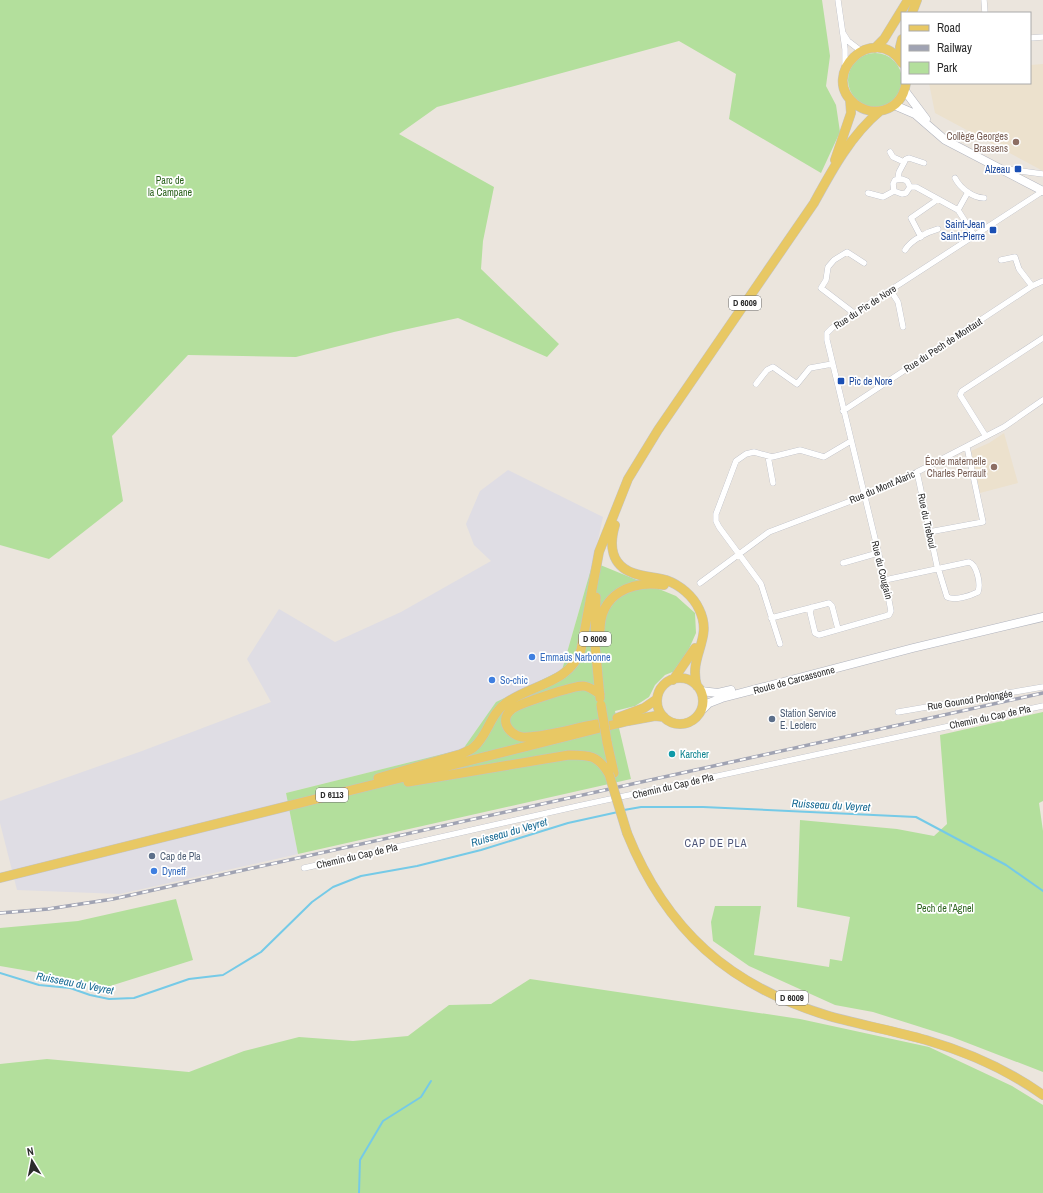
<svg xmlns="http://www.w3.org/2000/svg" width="1043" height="1193" viewBox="0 0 1043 1193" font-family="'Archivo Narrow',sans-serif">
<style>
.industrial{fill:#dfdde4}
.education{fill:#ece1cd}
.green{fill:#b3df9c}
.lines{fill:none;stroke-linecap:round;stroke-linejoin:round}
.stream{stroke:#75cae7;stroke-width:2}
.street-casing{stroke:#b0b3bd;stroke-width:6}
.secondary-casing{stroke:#b0b3bd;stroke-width:9}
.primary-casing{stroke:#c3c3c3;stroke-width:10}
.street{stroke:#fff;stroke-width:5.5}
.secondary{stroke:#fff;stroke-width:8}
.primary{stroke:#e8c864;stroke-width:9}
.rail-casing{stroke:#a0a3b3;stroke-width:3.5}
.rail{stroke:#fff;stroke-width:2;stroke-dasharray:6;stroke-linecap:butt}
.primary-bridge-casing{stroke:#c3c3c3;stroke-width:10;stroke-linecap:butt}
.primary-bridge{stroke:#e8c864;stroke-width:9}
.education-dot{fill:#8d6e63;stroke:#fff;stroke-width:1.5}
.transit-dot{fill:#1a4fb4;stroke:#fff;stroke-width:1.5}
.shop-dot{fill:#3f7fe0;stroke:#fff;stroke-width:1.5}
.service-dot{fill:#5c6f8a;stroke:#fff;stroke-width:1.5}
.culture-dot{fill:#0f9aa8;stroke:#fff;stroke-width:1.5}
.labels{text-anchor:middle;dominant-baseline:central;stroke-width:3.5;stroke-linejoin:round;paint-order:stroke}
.shield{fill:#fff;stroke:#6a6a6a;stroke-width:1}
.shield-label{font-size:9px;font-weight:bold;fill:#2a2a2a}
.education-label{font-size:10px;fill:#785e54;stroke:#fff;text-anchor:end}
.transit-label{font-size:10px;fill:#164399;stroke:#fff;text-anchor:end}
.park-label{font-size:10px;fill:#2d631e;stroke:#fff}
.street-label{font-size:10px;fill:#2a2a2a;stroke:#fff}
.shop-label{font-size:10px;fill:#366cbe;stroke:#fff;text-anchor:start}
.service-label{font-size:10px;fill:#4e5e75;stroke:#fff;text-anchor:start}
.culture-label{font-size:10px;fill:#0d838f;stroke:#fff;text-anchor:start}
.water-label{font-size:11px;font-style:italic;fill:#156993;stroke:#fff}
.neighbourhood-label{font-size:11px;letter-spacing:1px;fill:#4d5578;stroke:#fff}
</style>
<rect width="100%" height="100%" fill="#ebe5dd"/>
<path class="industrial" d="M508,470L603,517L593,562L562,670L496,702L463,749L286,793L298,854L120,894L17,890L0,823V801L142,751L271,702L247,659L279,609L335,642L401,612L491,561L474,545L466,524L480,491Z"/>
<path class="education" d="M1043,64V171L935,113L929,83H1030V65Z
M1004,433L1018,483L980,493L971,451L989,443Z"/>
<path class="green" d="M0,0H822L830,56L826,86L836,105L840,132L821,173L729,119L736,74L679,41L437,107L399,134L494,187L483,241L481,269L559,344L547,357L458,318L394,332L296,357L188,355L112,436L123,501L49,559L0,545Z
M848 80a27 27 0 1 1 54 0a27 27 0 1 1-54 0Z
M593,562L676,596L695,613L696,633L680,669L665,675L655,685L649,697L635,706L615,711L631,779L298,854L286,793L463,749L496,702L562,670Z
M1043,712V801L1039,803L1043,831V1072L952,1037L873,1012L835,1005L749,966L713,941L711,922L715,906H761L754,955L829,967L830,959L842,961L850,917L797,907L800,820L897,829L934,836L947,824L940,735Z
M176,899L193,960L107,987L58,976L0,966V928L78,921Z
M530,979L800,1019L929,1047L1012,1086L1043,1105V1193H0V1064L47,1059L189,1072L244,1051L299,1037L353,1041L408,1036L449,1005L491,1004Z"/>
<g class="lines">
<path class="stream" d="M624,810L641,807H703L916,817L1006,865L1043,891
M0,973L39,985L70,988L90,995L109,999L134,998L189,979L223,975L261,952L312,902L333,887L361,876L417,866L481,850L568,823L618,812
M359,1193L360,1160L383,1121L421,1097L431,1081"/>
<defs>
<path id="street" d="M838,0L845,49V67
M984,0L985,13
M843,33L848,41L861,51
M1030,38L1043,37
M890,152L893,157L904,162
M1006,169L1043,174
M898,178L899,172L906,159L909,158L924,163
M955,178C960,188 973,198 984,198
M910,187L907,181L902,179L895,180L893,184L894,191L902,194L906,193L910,187H916L958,210L974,235
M868,193L883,197L894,191
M958,210L968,192
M921,237L911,218L934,202L937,199
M905,250C911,240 927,232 938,229
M1001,260L1015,257L1019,269L1032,286
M891,291L898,302L903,327
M855,314L821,288L826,280L828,267L834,260L847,252L864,263
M756,384L767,370L773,367L797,384L810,368L832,364
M843,411L1032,286L1043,281
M985,435L960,395L962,391L1043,338
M768,456L773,483
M929,532L983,522L967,447
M843,563L878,553
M885,580L969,562C977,565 981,584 978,592C970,596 955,601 947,597L939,571L937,566L917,472
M700,583L769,532L864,496L917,472L1004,427L1043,400
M812,607L810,612L815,633L819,635L889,615L891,611L885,580L827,340V333L832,328L1043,191
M771,618L829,603L832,606L838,629
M780,644L761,584L719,527L716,521V514L736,461L746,454L754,452L772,457L800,450L824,457L851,441
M898,712L1043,687
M304,868L578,806L1043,706"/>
<path id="secondary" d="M905,91L926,119
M894,105L915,114L945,140L1043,191
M701,691L718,693L731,690
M701,711L709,703L722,698L913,648L1043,617"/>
<path id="primary" d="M912,13L917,0
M902,39L900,47L902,61
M875,48L884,39L908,0
M902,63C874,21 818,75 855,104C863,110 874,113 884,110C897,106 904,96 906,83
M835,160L851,113L850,99
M615,525C609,545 611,565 633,573C643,577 655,577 666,580C680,585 693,596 699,609C714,639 688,655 697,686
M596,597L595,644L600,698
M600,631C600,594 631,580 664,585
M657 701a23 23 0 1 1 46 0a23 23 0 1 1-46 0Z
M673,680L695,648
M617,718L644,708L657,699
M597,724C574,728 550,736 527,737C513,739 497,722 511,710C517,704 573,686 583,686C589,686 595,691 600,694
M607,742L614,773
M378,778L461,754C465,752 471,750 474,747C488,735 490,714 506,703C532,684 569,684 581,650L599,552L628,479L658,430L814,203C832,170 851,135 880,111
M408,782L569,755C589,755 598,755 609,774
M627,833C666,930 729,986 829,1016C861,1025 894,1031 926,1040C967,1052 1008,1070 1043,1095
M0,878L628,721L655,716L664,717"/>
</defs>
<use href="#street" class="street-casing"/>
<use href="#secondary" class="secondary-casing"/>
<use href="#primary" class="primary-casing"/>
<use href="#street" class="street"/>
<use href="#secondary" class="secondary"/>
<use href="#primary" class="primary"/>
<defs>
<path id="rail" d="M0,913L48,909L113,899L1043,693"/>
</defs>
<use href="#rail" class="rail-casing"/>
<use href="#rail" class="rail"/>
<defs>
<path id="primary-bridge" d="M601,705L607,742
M609,774L627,833"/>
</defs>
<use href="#primary-bridge" class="primary-bridge-casing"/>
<use href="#primary-bridge" class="primary-bridge"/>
</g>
<g class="education-dot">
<circle cx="1016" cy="142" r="4"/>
<circle cx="994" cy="467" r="4"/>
</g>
<g class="transit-dot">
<rect x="1014" y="165" width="8" height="8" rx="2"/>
<rect x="989" y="226" width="8" height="8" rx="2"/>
<rect x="837" y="377" width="8" height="8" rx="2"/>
</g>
<g class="shop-dot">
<circle cx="532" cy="657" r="4"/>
<circle cx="492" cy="680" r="4"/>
<circle cx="154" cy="871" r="4"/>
</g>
<g class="service-dot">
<circle cx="772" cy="719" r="4"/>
<circle cx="152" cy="856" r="4"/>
</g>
<circle class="culture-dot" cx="672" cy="754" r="4"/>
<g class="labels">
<g class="shield">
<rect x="729" y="296" width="32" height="14" rx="3"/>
<rect x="579" y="632" width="32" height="14" rx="3"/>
<rect x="316" y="788" width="32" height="14" rx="3"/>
<rect x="776" y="991" width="32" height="14" rx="3"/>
</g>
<g class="shield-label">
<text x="745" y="303">D 6009</text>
<text x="595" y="639">D 6009</text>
<text x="332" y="795">D 6113</text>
<text x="792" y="998">D 6009</text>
</g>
<g class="education-label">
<text x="1008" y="136">Collège Georges<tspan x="1008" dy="12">Brassens</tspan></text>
<text x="986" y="461">École maternelle<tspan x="986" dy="12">Charles Perrault</tspan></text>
</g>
<g class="transit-label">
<text x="1010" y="169">Alzeau</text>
<text x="985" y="224">Saint-Jean<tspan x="985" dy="12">Saint-Pierre</tspan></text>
<text x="849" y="381" text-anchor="start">Pic de Nore</text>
</g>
<g class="park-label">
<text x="170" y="180">Parc de<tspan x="170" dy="12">la Campane</tspan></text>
<text x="945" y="908">Pech de l'Agnel</text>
</g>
<g class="street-label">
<text transform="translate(865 307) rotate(-33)">Rue du Pic de Nore</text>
<text transform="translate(943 345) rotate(-33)">Rue du Pech de Montaut</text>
<text transform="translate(882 487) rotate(-23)">Rue du Mont Alaric</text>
<text transform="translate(927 521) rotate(78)">Rue du Treboul</text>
<text transform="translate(882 570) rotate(76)">Rue du Cougain</text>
<text transform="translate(794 680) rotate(-15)">Route de Carcassonne</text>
<text transform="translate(970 700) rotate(-9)">Rue Gounod Prolongée</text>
<text transform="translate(990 717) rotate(-12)">Chemin du Cap de Pla</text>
<text transform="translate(673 786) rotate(-13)">Chemin du Cap de Pla</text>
<text transform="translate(357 856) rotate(-13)">Chemin du Cap de Pla</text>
</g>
<g class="shop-label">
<text x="540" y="657">Emmaüs Narbonne</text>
<text x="500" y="680">So-chic</text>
<text x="162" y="871">Dyneff</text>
</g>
<g class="service-label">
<text x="780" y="713">Station Service<tspan x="780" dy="12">E. Leclerc</tspan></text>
<text x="160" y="856">Cap de Pla</text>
</g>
<g class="culture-label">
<text x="680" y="754">Karcher</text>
</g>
<g class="water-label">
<text transform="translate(831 805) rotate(3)">Ruisseau du Veyret</text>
<text transform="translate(509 832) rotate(-16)">Ruisseau du Veyret</text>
<text transform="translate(75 983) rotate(11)">Ruisseau du Veyret</text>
</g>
<g class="neighbourhood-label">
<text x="716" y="843">CAP DE PLA</text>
</g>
</g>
<rect x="901" y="12" width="130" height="72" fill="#ffffff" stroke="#aaaaaa"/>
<rect x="909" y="25" width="20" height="6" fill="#e8c864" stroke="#aaaaaa"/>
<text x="937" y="32" font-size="12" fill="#2a2a2a">Road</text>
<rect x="909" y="45" width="20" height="6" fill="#a0a3b3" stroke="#aaaaaa"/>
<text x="937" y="52" font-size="12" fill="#2a2a2a">Railway</text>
<rect x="909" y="62" width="20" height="12" fill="#b3df9c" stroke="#aaaaaa"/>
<text x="937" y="72" font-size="12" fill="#2a2a2a">Park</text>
<g transform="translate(32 1161) rotate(350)" stroke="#ffffff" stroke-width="3" paint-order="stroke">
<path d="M0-3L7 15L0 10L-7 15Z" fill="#2a2a2a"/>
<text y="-6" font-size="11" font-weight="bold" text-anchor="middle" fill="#2a2a2a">N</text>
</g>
</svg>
